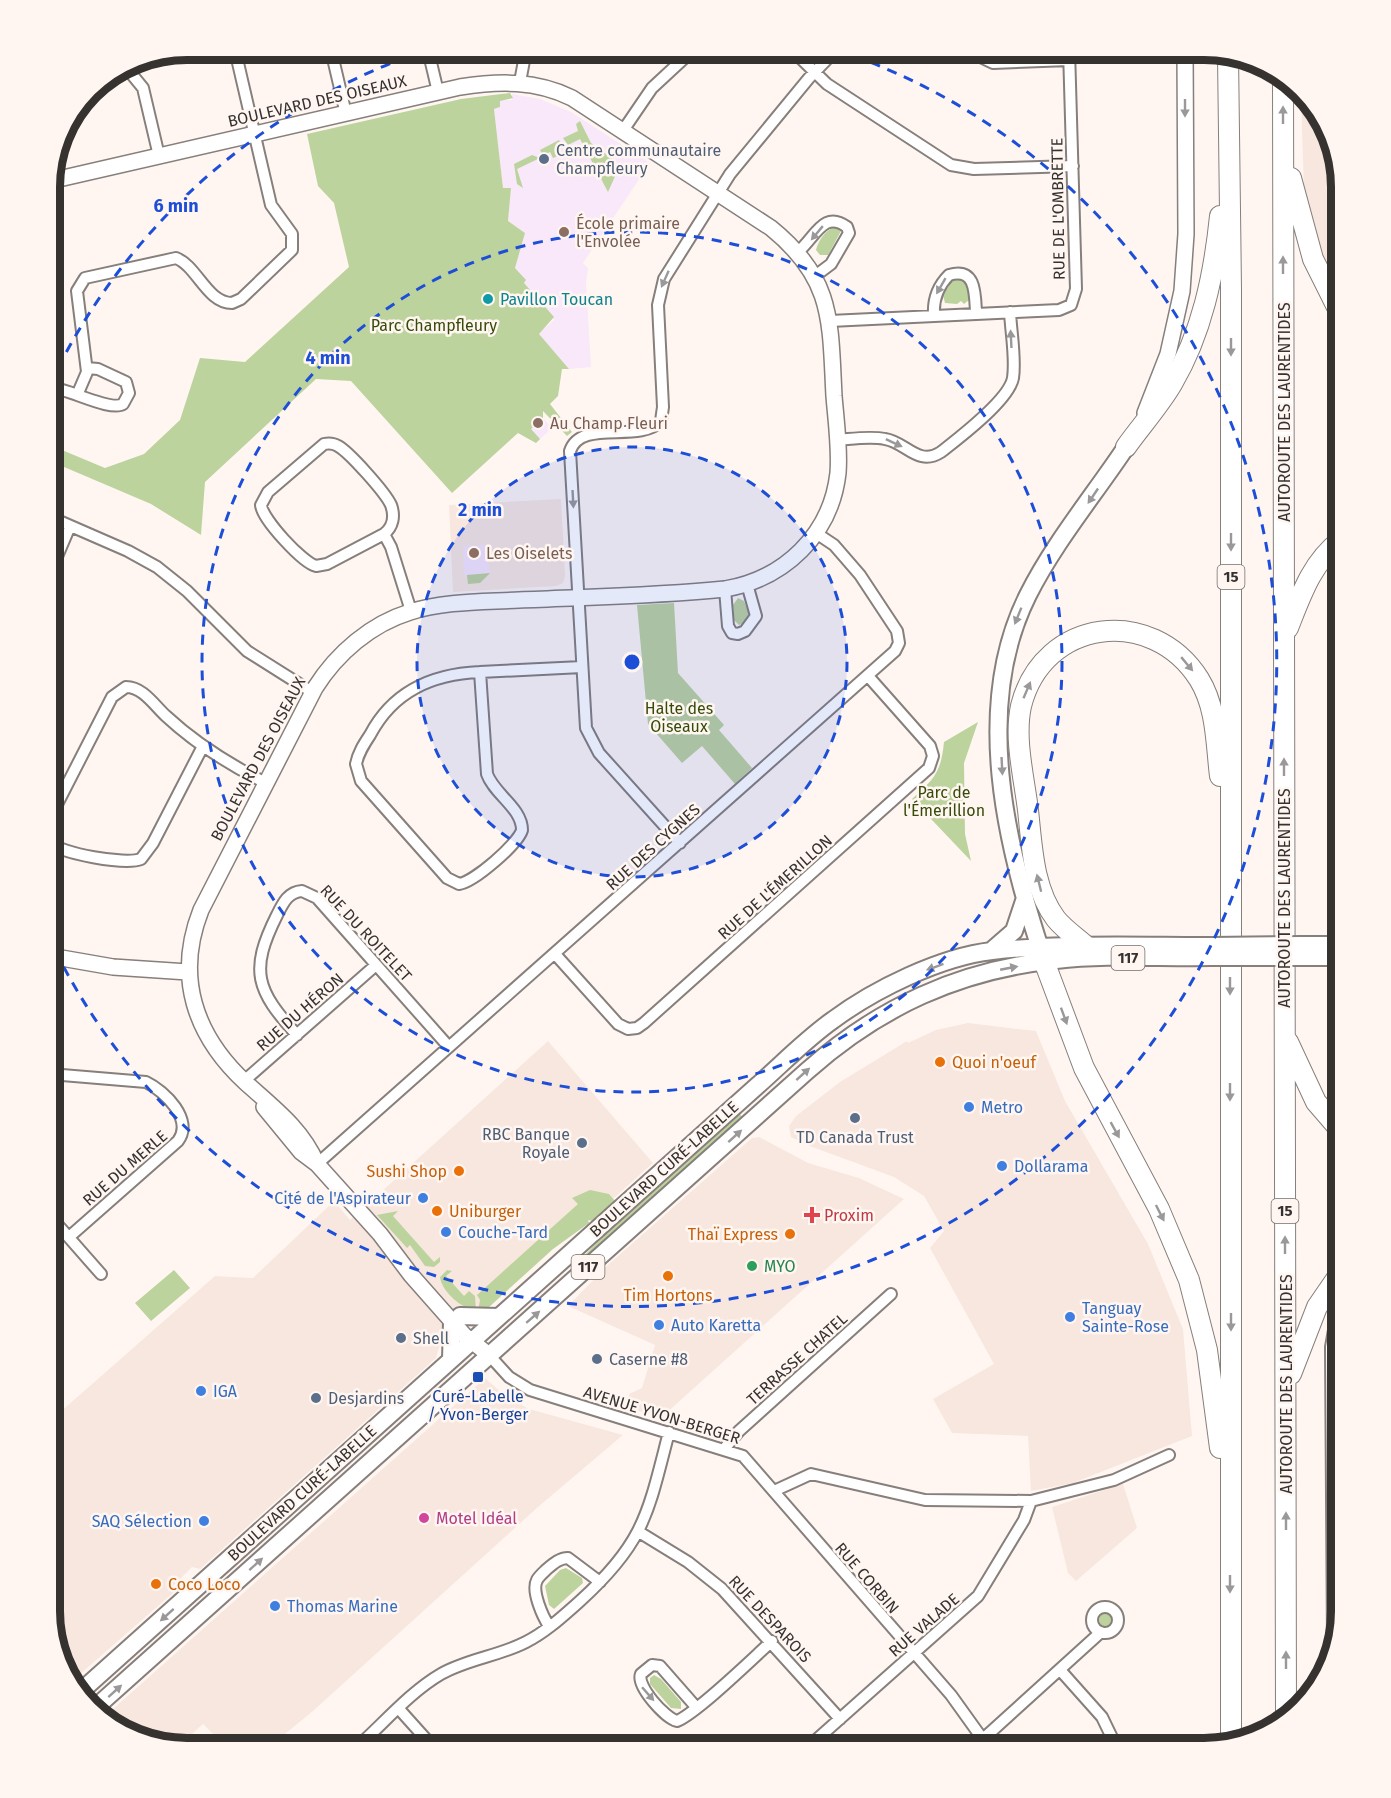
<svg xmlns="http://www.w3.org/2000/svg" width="1391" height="1798" viewBox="0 0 1391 1798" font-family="'Fira Sans',sans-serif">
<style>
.built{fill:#f8e7df}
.education{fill:#f8e8fa}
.green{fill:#bdd39d}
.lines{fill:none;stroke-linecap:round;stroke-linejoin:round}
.street-casing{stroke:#867f7b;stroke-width:14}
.secondary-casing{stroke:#867f7b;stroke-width:18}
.primary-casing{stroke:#867f7b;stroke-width:20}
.highway-casing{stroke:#867f7b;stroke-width:22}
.street{stroke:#fff;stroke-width:10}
.secondary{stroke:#fff;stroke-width:15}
.primary{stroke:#fff;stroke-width:16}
.highway{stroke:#fff;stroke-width:20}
.primary-bridge-casing{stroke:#867f7b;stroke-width:20;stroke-linecap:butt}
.primary-bridge{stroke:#fff;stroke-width:16}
.oneway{fill:#9a9898}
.ring{fill:none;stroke:#1d4ed8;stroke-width:3;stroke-dasharray:10 8}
.service-dot{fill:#5c6f8a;stroke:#fff6f2;stroke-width:2}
.education-dot{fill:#8d6e63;stroke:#fff6f2;stroke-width:2}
.culture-dot{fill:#0f9aa8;stroke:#fff6f2;stroke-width:2}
.food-dot{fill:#e8710a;stroke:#fff6f2;stroke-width:2}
.shop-dot{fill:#3f7fe0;stroke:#fff6f2;stroke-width:2}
.health-dot{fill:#e0444e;stroke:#fff6f2;stroke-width:2}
.leisure-dot{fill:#2e9e5b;stroke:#fff6f2;stroke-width:2}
.transit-dot{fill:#1a4fb4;stroke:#fff6f2;stroke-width:2}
.hotel-dot{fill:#d1479c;stroke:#fff6f2;stroke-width:2}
.labels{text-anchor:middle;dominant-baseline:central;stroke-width:5;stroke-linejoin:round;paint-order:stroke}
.shield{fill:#fff6f2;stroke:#726d6a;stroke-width:1.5}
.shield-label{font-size:15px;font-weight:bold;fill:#353230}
.street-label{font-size:16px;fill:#353230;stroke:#fff6f2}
.service-label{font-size:16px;fill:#4e5e75;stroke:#fff6f2;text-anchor:start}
.education-label{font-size:16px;fill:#785e54;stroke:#fff6f2;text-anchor:start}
.culture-label{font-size:16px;fill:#0d838f;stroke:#fff6f2;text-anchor:start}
.park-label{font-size:16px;fill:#364b08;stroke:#fff6f2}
.food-label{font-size:16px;fill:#c56008;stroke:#fff6f2;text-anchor:start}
.shop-label{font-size:16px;fill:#366cbe;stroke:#fff6f2;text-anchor:start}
.health-label{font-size:16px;fill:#be3a42;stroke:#fff6f2;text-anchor:start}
.leisure-label{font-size:16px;fill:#27864d;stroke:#fff6f2;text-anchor:start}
.transit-label{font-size:16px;fill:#164399;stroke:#fff6f2}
.hotel-label{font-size:16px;fill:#b23c85;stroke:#fff6f2;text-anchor:start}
.rim{fill:none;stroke:#353230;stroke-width:8}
.centre{fill:#1d4ed8;stroke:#fff6f2;stroke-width:3}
.ring-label{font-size:18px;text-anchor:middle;font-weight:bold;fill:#1d4ed8;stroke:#fff6f2;stroke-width:5;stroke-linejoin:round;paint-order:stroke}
</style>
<rect width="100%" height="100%" fill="#fff6f2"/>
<path class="built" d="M1301,95L1318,111L1341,187V304L1321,263L1304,193Z
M561,499L565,576L563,583L556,586L453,592L449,505Z
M968,1023L1036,1031L1065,1101L1148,1244L1183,1329L1192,1436L1073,1483L1031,1491L1028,1436L952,1433L933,1399L994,1364L930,1248L944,1231L924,1196L894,1177L807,1145L791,1137L789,1126L796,1116L840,1082L907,1041L908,1043L936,1030Z
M548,1041L653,1163L586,1223L548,1251L481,1309L468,1308L443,1334L436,1358L200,1569L192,1567L174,1585V1592L71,1682L50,1611V1421L215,1276L253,1278L334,1201L350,1220Z
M759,1137L808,1163L859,1178L904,1199L663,1416L628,1409L629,1394L642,1388L655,1345L568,1306L609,1264L752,1138Z
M485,1378L504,1395L529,1409L623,1435L538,1507L313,1711L268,1748H227L203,1724L179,1746L119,1730L104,1717Z
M1123,1484L1137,1528L1076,1581L1068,1573L1052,1507Z"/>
<path class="education" d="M512,94L540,99L571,112L650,163L583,263L588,268L586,283L591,367L569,369L538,334L554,320L524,283L526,281L515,268L525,233L508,221L511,188H503L494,109L500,107V100H512Z
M543,410V418L552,428L536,443L518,433Z
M484,545L490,573L464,575L463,546Z"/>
<path class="green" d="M501,94L510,93L513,98L500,101V107L494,109L503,188H511L508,221L525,233L515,268L526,280L524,283L554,317L539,334L569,369H562L558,396L550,404L572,432L567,436L543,411V418L531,429L540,439L536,443L518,433L452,493L351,381L316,379L205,482L201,535L151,504L50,461V445L105,468L144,454L180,420L200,358L245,362L349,267L334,203L318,186L307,134L461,99Z
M580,121L591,143L615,161L617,172L608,192L580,139L568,145L563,138L578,131L576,124Z
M559,140L563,147L558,150L560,155L553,158L550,152L543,156L540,150Z
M532,155L540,158L517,169L523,188L517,184L514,164Z
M835,227L841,231L828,255H820L816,250C818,241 826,229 835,227Z
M959,279L968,285L969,300L964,304L961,301L957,304L945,303L943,295L952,281Z
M490,573L480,583L468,584L467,575Z
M738,598L744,601L749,614L746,622L739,625L734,620L733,605Z
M674,603L678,673L724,725L719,730L752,768L735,784L702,746L682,763L648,724L637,605Z
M978,722L964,763L965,834L971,861L912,799C934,779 941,773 944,742Z
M739,1113L743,1118L577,1266L576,1264L624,1215Z
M590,1190L609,1194L615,1201L593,1221L588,1220L589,1223L553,1249L488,1308L478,1311L480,1300L477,1295L578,1204L572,1198Z
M398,1211L393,1216L434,1262L440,1257V1262L434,1267L425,1266L410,1245L407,1248L377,1215Z
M174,1270L190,1288L151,1321L135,1303Z
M447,1270L452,1271L446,1276L464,1296L469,1291L475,1296L476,1311C461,1308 442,1292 440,1277Z
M566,1568L582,1578L583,1583L554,1609L549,1605L545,1586L560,1570Z
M1099 1620a7 7 0 1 1 14 0a7 7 0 1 1-14 0Z
M654,1675L661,1679L681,1702V1709L671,1708L650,1684V1678Z"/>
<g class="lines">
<defs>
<path id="street" d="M331,50L346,114
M428,50L438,92
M792,50L827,84L951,165L974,169L1073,166
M966,50L993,63L1069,60
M125,66L143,88L159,156
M520,82L526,50
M622,132L652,88L693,50
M55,160L59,179
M798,252C816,236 824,210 847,227L849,233L831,264L815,276
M934,315C933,299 938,286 949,275C976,267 975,293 976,313
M830,321L1059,310L1071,305L1076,289L1069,50
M50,387C69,389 111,412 123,404L129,393L126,382L98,369L87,368
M78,393L87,372L77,291L85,278L176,258C197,266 207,303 232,303L241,299L292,250V234L271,205L235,50
M837,440C852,439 870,436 885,439C906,442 918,467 941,452C959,438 1009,400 1013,378C1016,358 1011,333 1010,312
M324,444C329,443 333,443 338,446C349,452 385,492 391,505C395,516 393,527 384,534L327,564L316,566C303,563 262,519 261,505L268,492Z
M50,517L128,551L157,567L187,591L247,651L312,692
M384,534L391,547L411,611
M50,573L70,526
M725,589L728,626L732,633L738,634L745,631L756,616L747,584
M480,672L487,774C494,794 522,808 522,830C518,844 474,882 459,884L447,878L361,781L356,764C358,753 364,744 370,735C393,691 432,674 480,672Z
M480,672L582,667
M50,818L112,697L126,687C143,687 154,705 166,716C195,743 230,765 266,783
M50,842C60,854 126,865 141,859L153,843L203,746
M680,843L599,753L586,728L570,451C581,418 639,444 661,421L663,407L658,305L664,279L730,174L809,78L836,50
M555,954L618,1024L628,1029L637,1028L644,1023L929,768L933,756L930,746L868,676
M297,1035C256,990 249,971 277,915C283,903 288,892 302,891L317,898L449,1047
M50,1074L146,1082C165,1091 194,1120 178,1141L69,1237
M244,1081L376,965
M317,1164L895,651L899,643L897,631L860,575L834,545L816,533
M50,1216L101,1274
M489,1355L509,1377L530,1390L743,1456L951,1695L989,1748
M725,1448L739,1431L891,1294
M774,1491L811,1474L925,1500L1031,1501L1114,1480L1169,1455
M639,1532L688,1562L722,1589L840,1719
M1092 1620a13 13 0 1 1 26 0a13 13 0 1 1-26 0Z
M549,1626C543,1617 531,1591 537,1580C539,1576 544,1572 547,1569C554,1563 560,1558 568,1558L600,1582
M1333,1642L1331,1347L1334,1330L1341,1317
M1061,1671L1102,1717L1117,1748
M696,1707L660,1666L652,1665L641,1674C636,1686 665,1718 677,1721C698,1712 752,1659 772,1641
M399,1709L434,1748
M356,1748C383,1724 410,1692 441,1674C467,1659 499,1656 526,1642C546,1632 563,1616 580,1601C645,1542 648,1513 669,1432
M539,1748L558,1742L570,1748
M807,1748L978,1596L1024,1520L1031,1501
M973,1748L1101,1632"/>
<path id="secondary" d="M50,181L460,87C499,81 536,80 572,98L771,228C834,279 830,321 834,396C836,421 840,448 838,473C831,535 784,579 725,589C657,596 587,597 519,600C483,602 444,601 410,612C371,624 337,653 315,688L201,910C175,976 194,1035 246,1083C274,1108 302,1129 317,1164
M1145,413L1168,354L1182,291L1186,234L1185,50
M50,956L113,967L188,972
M264,1107L301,1152L317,1164L380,1234L411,1275L464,1335L489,1355"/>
<path id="primary" d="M1303,945H1341
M991,951L1014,931L1024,901
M1043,957C1006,846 972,706 1028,595C1054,543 1094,495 1126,447
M1303,957H1341
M460,1316L499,1317
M451,1360L452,1322
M79,1693L757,1086C782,1064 806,1039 833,1020C875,989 940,957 992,951C1064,943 1138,946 1211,946
M95,1708L807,1071C879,1007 959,970 1056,960C1107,954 1160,958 1211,957"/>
<path id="highway" d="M1228,55L1231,289V1741
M1283,78L1286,1719
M1291,178L1313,259L1341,315
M1126,447C1141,426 1159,406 1172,384C1202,333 1214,275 1220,216
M1288,628C1301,595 1312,562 1341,540
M1086,946C1076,937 1064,929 1056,919C1033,889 1032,846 1028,810C1024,777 1014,739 1021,706C1043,618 1152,605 1199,679C1217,708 1216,744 1220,776
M1044,961L1084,1068L1159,1209L1189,1280L1207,1350L1220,1448
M1288,1042L1316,1102L1341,1131
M1291,1374L1317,1307L1341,1272"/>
</defs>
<use href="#street" class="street-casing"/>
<use href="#secondary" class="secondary-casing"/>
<use href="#primary" class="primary-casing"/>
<use href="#highway" class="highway-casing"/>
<use href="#street" class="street"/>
<use href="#secondary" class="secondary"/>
<use href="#primary" class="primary"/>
<use href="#highway" class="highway"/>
<defs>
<path id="primary-bridge" d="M1211,946L1303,945
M1211,957H1303"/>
</defs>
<use href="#primary-bridge" class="primary-bridge-casing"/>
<use href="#primary-bridge" class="primary-bridge"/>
</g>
<defs><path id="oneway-solid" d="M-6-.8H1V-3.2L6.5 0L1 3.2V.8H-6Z" transform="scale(1.5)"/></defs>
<g class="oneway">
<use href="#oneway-solid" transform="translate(1185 108) rotate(90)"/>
<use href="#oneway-solid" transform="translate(1283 115) rotate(-90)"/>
<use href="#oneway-solid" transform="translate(817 233) rotate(130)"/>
<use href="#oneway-solid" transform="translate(1283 265) rotate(-90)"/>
<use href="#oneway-solid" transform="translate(665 279) rotate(114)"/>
<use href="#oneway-solid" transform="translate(941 286) rotate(120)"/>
<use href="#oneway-solid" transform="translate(1011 339) rotate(-93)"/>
<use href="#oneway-solid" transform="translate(1231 347) rotate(90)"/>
<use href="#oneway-solid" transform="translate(894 443) rotate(25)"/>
<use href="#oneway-solid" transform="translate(1093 496) rotate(124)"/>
<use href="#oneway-solid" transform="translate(573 499) rotate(87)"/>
<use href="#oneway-solid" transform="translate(1231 542) rotate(90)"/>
<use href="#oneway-solid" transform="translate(1018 616) rotate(112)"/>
<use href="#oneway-solid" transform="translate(1187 664) rotate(50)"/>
<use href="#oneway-solid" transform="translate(1027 690) rotate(-67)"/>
<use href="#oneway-solid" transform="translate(1002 766) rotate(87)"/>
<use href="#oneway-solid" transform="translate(1284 767) rotate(-90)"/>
<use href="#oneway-solid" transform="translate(1039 883) rotate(-104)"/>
<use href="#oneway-solid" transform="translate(935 967) rotate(160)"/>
<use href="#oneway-solid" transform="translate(1009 968) rotate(-11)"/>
<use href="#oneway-solid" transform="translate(1230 986) rotate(90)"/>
<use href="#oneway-solid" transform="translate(1064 1016) rotate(70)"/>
<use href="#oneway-solid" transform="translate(803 1074) rotate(-42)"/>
<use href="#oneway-solid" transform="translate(1230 1092) rotate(90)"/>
<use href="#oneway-solid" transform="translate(1115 1130) rotate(61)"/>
<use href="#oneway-solid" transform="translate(735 1136) rotate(-42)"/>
<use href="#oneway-solid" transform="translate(1160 1213) rotate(63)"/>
<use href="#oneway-solid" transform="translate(1285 1245) rotate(-90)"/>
<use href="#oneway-solid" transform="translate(533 1317) rotate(-41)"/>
<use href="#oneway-solid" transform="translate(1231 1322) rotate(90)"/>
<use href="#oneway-solid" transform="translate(1286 1521) rotate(-90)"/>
<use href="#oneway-solid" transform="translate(256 1564) rotate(-42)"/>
<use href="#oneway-solid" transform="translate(1230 1584) rotate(90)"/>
<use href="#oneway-solid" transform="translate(167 1615) rotate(138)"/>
<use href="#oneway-solid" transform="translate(1286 1660) rotate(-90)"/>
<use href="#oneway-solid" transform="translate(115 1691) rotate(-42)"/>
<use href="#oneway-solid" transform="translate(648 1694) rotate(49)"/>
</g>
<circle cx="632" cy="662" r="215" fill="#1d4ed8" fill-opacity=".12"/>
<g class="ring">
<circle cx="632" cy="662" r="215"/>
<circle cx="632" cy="662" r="430"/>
<path d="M50 384A645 645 0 0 1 427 50M837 50A645 645 0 1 1 50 940"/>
</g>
<g class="service-dot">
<circle cx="544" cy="159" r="6"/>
<circle cx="855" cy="1118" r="6"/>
<circle cx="582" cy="1143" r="6"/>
<circle cx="401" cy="1338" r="6"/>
<circle cx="597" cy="1359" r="6"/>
<circle cx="316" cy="1398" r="6"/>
</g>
<g class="education-dot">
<circle cx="564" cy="232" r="6"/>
<circle cx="538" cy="423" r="6"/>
<circle cx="474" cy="553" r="6"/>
</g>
<circle class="culture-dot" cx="488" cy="299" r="6"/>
<g class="food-dot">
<circle cx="940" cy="1062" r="6"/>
<circle cx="459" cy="1171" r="6"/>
<circle cx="437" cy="1211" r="6"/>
<circle cx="790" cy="1234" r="6"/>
<circle cx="668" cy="1276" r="6"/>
<circle cx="156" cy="1584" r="6"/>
</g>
<g class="shop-dot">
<circle cx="969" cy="1107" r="6"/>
<circle cx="1002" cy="1166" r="6"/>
<circle cx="423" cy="1198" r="6"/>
<circle cx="446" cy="1232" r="6"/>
<circle cx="1070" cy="1317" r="6"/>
<circle cx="659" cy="1325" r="6"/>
<circle cx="201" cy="1391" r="6"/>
<circle cx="204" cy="1521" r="6"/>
<circle cx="275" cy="1606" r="6"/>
</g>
<path class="health-dot" d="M809 1206h6v6h6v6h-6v6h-6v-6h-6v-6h6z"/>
<circle class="leisure-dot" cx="752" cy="1266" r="6"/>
<rect class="transit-dot" x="472" y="1371" width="12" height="12" rx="3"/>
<circle class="hotel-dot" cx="424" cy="1518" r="6"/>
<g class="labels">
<g class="shield">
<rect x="1217.5" y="565" width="27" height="24" rx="4.5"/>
<rect x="1111.5" y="946" width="33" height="24" rx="4.5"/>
<rect x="1271.5" y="1199" width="27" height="24" rx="4.5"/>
<rect x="571.5" y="1255" width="33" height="24" rx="4.5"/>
</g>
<g class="shield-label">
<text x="1231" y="577">15</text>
<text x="1128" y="958">117</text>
<text x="1285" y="1211">15</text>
<text x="588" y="1267">117</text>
</g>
<g class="street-label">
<text transform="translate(317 101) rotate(-13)">BOULEVARD DES OISEAUX</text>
<text transform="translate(1058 209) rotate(-91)">RUE DE L'OMBRETTE</text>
<text transform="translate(1284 412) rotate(-90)">AUTOROUTE DES LAURENTIDES</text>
<text transform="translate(258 759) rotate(-62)">BOULEVARD DES OISEAUX</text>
<text transform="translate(653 847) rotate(-42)">RUE DES CYGNES</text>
<text transform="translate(775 887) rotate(-42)">RUE DE L'ÉMERILLON</text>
<text transform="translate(1284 898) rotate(-90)">AUTOROUTE DES LAURENTIDES</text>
<text transform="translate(366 933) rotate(47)">RUE DU ROITELET</text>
<text transform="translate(300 1012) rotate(-41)">RUE DU HÉRON</text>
<text transform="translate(125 1168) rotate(-41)">RUE DU MERLE</text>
<text transform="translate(664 1169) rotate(-42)">BOULEVARD CURÉ-LABELLE</text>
<text transform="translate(797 1359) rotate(-42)">TERRASSE CHATEL</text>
<text transform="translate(1286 1384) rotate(-90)">AUTOROUTE DES LAURENTIDES</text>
<text transform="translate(662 1415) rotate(17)">AVENUE YVON-BERGER</text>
<text transform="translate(302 1493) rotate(-42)">BOULEVARD CURÉ-LABELLE</text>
<text transform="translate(867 1578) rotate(49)">RUE CORBIN</text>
<text transform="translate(770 1619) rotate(47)">RUE DESPAROIS</text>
<text transform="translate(924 1625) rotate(-41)">RUE VALADE</text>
</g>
<g class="service-label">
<text x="556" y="150">Centre communautaire<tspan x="556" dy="18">Champfleury</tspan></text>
<text x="570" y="1134" text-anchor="end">RBC Banque<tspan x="570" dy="18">Royale</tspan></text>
<text x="855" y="1137" text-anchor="middle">TD Canada Trust</text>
<text x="413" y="1338">Shell</text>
<text x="609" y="1359">Caserne #8</text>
<text x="328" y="1398">Desjardins</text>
</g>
<g class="education-label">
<text x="576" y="223">École primaire<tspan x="576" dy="18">l'Envolée</tspan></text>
<text x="550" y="423">Au Champ Fleuri</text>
<text x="486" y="553">Les Oiselets</text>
</g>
<g class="culture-label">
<text x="500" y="299">Pavillon Toucan</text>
</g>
<g class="park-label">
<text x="434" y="325">Parc Champfleury</text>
<text x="679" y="708">Halte des<tspan x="679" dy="18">Oiseaux</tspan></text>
<text x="944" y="792">Parc de<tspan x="944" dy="18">l'Émerillion</tspan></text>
</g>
<g class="food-label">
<text x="952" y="1062">Quoi n'oeuf</text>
<text x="447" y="1171" text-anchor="end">Sushi Shop</text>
<text x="449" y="1211">Uniburger</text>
<text x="778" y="1234" text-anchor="end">Thaï Express</text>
<text x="668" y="1295" text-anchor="middle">Tim Hortons</text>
<text x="168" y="1584">Coco Loco</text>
</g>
<g class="shop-label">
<text x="981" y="1107">Metro</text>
<text x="1014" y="1166">Dollarama</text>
<text x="411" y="1198" text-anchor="end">Cité de l'Aspirateur</text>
<text x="458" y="1232">Couche-Tard</text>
<text x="1082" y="1308">Tanguay<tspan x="1082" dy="18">Sainte-Rose</tspan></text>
<text x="671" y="1325">Auto Karetta</text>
<text x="213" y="1391">IGA</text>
<text x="192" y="1521" text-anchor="end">SAQ Sélection</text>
<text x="287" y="1606">Thomas Marine</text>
</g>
<g class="health-label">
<text x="824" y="1215">Proxim</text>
</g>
<g class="leisure-label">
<text x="764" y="1266">MYO</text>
</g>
<g class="transit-label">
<text x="478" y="1396">Curé-Labelle<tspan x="478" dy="18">/ Yvon-Berger</tspan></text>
</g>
<g class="hotel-label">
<text x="436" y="1518">Motel Idéal</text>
</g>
</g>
<path d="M0 0H1391V1798H0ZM187 60H1204A127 127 0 0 1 1331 187V1611A127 127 0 0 1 1204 1738H187A127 127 0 0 1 60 1611V187A127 127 0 0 1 187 60Z" fill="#fff6f2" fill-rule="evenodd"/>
<path class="rim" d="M187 60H1204A127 127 0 0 1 1331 187V1611A127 127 0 0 1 1204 1738H187A127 127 0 0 1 60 1611V187A127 127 0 0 1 187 60Z"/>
<circle cx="632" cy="662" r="9" class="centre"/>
<g class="ring-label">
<text x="176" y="212">6 min</text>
<text x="328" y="364">4 min</text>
<text x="480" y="516">2 min</text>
</g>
</svg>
